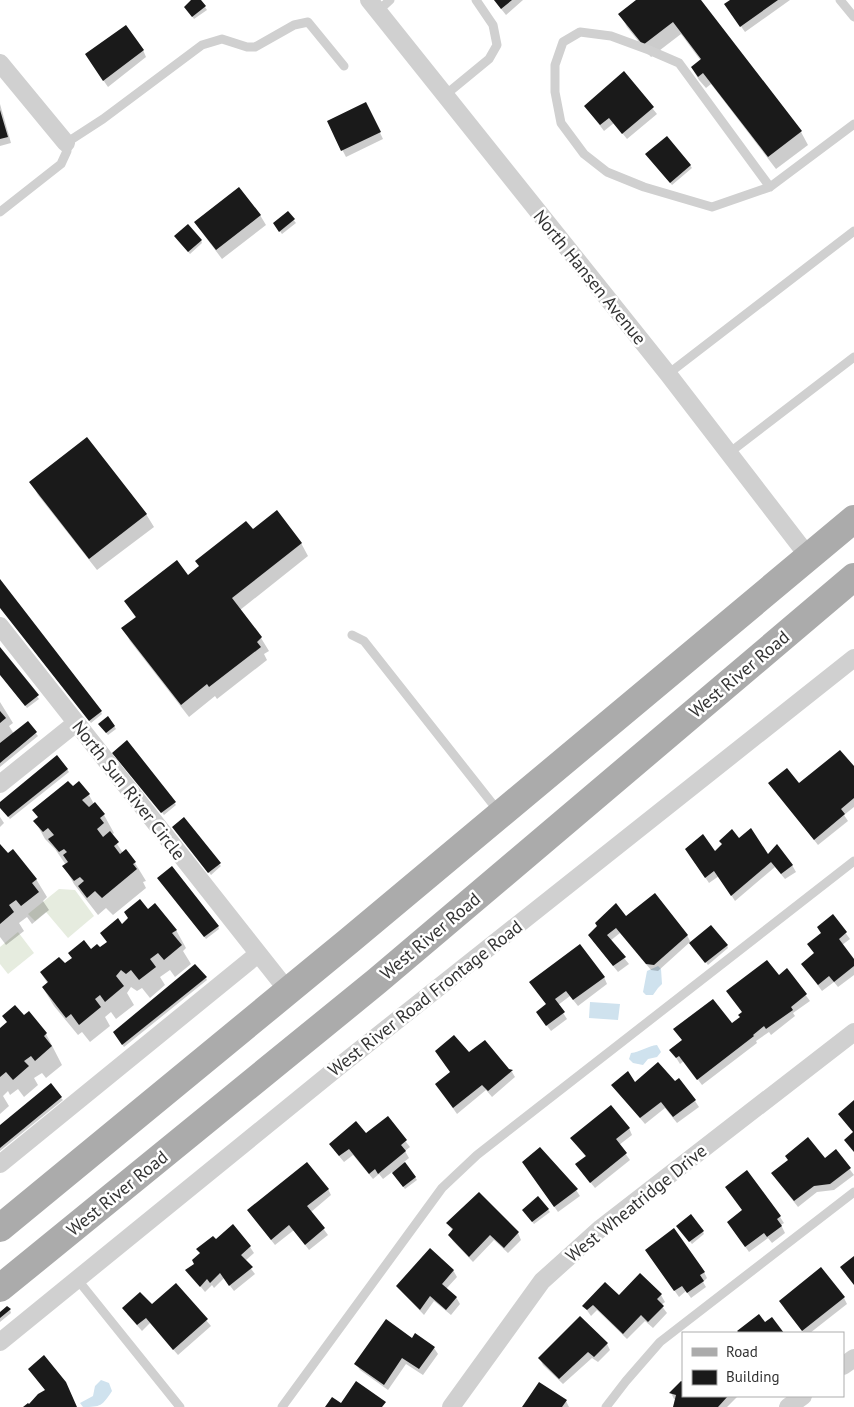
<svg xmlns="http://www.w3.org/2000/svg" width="854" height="1407" viewBox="0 0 854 1407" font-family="'PT Sans',sans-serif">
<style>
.green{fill:#e6ecdf}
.water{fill:#cfe2ee}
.shadow{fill:#0003}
.building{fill:#1a1a1a}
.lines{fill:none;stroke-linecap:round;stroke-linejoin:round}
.service{stroke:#d0d0d0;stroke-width:9}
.minor{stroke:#d0d0d0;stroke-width:18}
.primary{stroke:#ababab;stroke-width:28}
.labels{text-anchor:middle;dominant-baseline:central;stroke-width:5;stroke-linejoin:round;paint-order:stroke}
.street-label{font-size:18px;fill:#333;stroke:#fff}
</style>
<rect width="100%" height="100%" fill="#fff"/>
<path class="green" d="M59,889L75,890L94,916L68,938L46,912L35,921L28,914Z
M18,932L34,953L8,974L0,964V947Z"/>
<path class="water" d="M658,966L661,969L662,984L658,988L653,995H646L643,992L647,971Z
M590,1002L620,1004L618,1020L589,1018Z
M657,1045L661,1052L657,1057L648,1059L643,1065L633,1063L629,1059L631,1053C640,1052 648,1046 657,1045Z
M101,1380L109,1383L112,1391C102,1406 101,1407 83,1407L80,1403L93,1396L95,1386Z"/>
<path class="shadow" d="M193,0H200L207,10L194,19L187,9Z
M494,0H523L506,15Z
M638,0H699L801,132L808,145L776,169L711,84L706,88L699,80L692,68L701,61L681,34L651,57L627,27L620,14Z
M732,0H790L745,32L730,11Z
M143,50L146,57L108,87L90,61Z
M624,73L657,114L627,139L614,123L604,131L585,106Z
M0,104L11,143L0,146Z
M369,110L383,139L346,157L328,122Z
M648,157L690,165L692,168L672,185Z
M288,213L296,223L282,234L276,226Z
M260,215L266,225L222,259L195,223Z
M177,239L201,240L202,243L190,254Z
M31,482L146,514L154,527L97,570L38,495Z
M252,531L301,543L308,556L240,610L261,638L269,651L264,654L267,660L217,699L215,696L189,717L130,641L123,628L136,618L126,602L188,577Z
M0,581L101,712L102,714L91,723L0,607Z
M0,649L39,699L27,708L0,674Z
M0,702L13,723L9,726L14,734L27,723L38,736L0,767Z
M114,726L116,729L108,735L101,727Z
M127,742L176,805L164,815L116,755Z
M854,768V807L844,815L848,821L818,845L770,784L799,785Z
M67,769L69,772L10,819L0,807V804Z
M72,788L89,795L94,804L104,815L114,833L111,835L123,853L125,851L135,863L146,881L143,882L146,888L113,915L106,908L98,915L74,884L64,866L66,865L55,849L45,839L35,821Z
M0,817L4,823L0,827Z
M175,830L219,864L221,866L211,875Z
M739,840L768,856L792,865L796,872L785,879L775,867L735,901L719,876L709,883L690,855L715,853Z
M0,846L36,879L47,897L43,901L49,910L32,924L27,917L19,923L24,931L6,945L0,937Z
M160,881L218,926L219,929L206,939Z
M148,911L176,930L186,948L183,951L191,964L175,977L170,970L160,977L165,985L150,998L142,988L137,991L131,987L127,993L134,1005L116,1019L111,1012L105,1017L110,1026L90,1042L82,1032L78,1035L54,1006L43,988L48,984L41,973L65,965L91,951L100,949L108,943L102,933L122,926Z
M833,916L850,939L842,945L854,961V975L838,987L834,982L822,991L802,964L815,954L822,934Z
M626,918L687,935L691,943L727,945L728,948L708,965L690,942L658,971L651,970L620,933L610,941L629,964L618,972L593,941Z
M787,970L810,1001L793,1013L795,1016L771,1035L769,1032L756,1041L757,1043L702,1085L684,1061L680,1064L675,1056L731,1025L741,1018L743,1013L728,991L778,976Z
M604,977L607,984L578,1006L570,996L558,1005L567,1019L551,1031L541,1018L547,1005L534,988Z
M206,978L207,980L124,1047L116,1035Z
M29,1013L46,1034L62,1065L46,1078L42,1073L34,1078L38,1085L24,1097L18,1089L10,1095L8,1091L3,1096L9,1106L0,1114V1030Z
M469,1054L512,1072L515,1077L492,1097L486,1090L457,1114L441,1091Z
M674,1083L695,1101L699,1107L677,1123L665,1108L645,1124L612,1085Z
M61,1098L63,1100L0,1151V1127Z
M387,1118L410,1147L405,1151L409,1158L404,1162L417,1180L405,1189L392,1172L383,1179L379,1174L373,1179L353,1155L344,1162L334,1150L366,1135Z
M629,1128L632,1135L619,1145L630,1160L595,1188L581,1171L586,1157L576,1144Z
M836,1151L854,1175L834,1190L817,1192L798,1207L777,1180L825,1160Z
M527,1168L576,1190L580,1196L558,1212Z
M747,1172L780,1217L784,1223L781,1225L785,1233L772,1243L768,1238L749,1252L732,1228L743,1211Z
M328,1189L331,1195L311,1212L328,1235L309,1250L294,1230L275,1245L252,1216Z
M538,1198L550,1212L534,1224L525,1213Z
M447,1223L518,1233L521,1240L508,1253L494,1240L473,1262L453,1241L449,1235L453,1231Z
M679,1229L703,1232L704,1234L692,1244Z
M216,1240L250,1247L254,1253L245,1261L255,1274L234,1291L224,1278L214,1288L212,1285L205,1292L187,1270L196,1264L201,1254Z
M650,1256L704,1272L707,1278L703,1282L706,1287L691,1298L686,1291L679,1297Z
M453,1270L457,1277L446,1289L456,1297L460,1304L451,1315L434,1301L424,1315L402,1292L398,1286Z
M640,1275L661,1295L665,1302L661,1305L667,1313L653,1328L645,1321L627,1339L597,1310L591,1316L584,1306L619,1297Z
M176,1285L211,1326L178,1355L150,1323L142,1331L127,1314L151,1306Z
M844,1298L847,1304L810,1333H804L784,1308Z
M10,1310L11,1313L0,1322V1313Z
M580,1318L607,1344L610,1350L598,1362L592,1358L563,1384L543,1365L540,1359Z
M412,1340L434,1348L438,1354L423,1375L406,1364L388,1390L360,1370L356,1364Z
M671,1393L683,1396H738L727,1407H675L677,1400L674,1399Z
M566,1401L569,1407H524Z"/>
<path class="building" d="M191,0H201L206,6L192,17L184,7Z
M494,0H512L501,9Z
M636,0H701L802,131L768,157L703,73L698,77L691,67L701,59L673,22L643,45L618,14Z
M730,0H778L740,27L724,4Z
M126,25L144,50L103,81L85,54Z
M624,71L654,107L622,134L609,118L600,125L584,106Z
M366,102L381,132L341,151L327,121Z
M0,110L8,137L0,139Z
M667,136L691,165L670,183L645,154Z
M239,187L261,215L216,250L194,222Z
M288,211L295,219L279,232L273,223Z
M188,224L202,240L188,252L174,236Z
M87,437L147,514L89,559L29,482Z
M277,510L302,543L232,598L262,637L257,642L261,647L209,687L207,684L181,705L121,628L136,617L124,601L177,560L188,575L199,566L195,561L246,521L253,529Z
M0,579L102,711L89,721L0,608Z
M0,647L39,695L25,706L0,675Z
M0,711L6,718L0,723Z
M108,716L115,726L106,733L98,724Z
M28,721L37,732L0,763V743Z
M127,740L176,802L161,813L112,753Z
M840,750L854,766V798L841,809L845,814L814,840L768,783L787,768L799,783Z
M57,755L68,769L8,817L0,808V802Z
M68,781L73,786L79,781L90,794L82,800L89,807L95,802L105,814L100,818L104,823L97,829L103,837L110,831L119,842L114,846L120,854L126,849L136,862L133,864L137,869L102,898L95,891L87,898L78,886L84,881L80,877L74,881L62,866L68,862L63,855L67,852L64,849L59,852L48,839L54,835L48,828L43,832L33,821L38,817L32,810Z
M184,817L221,863L208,873L172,827Z
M751,828L768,854L777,844L793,865L781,874L771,862L731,896L714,871L705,878L685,849L703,834L715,851L722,844L719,841L732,829L739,838Z
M0,844L8,853L13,849L37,879L32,883L39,892L21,906L16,900L9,905L14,912L0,924Z
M172,866L219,926L204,937L157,878Z
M655,893L688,935L654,965L646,964L616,928L607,935L626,957L613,966L588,935L597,926L595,923L616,903L626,916Z
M140,899L148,909L155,903L177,930L172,933L182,945L164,960L158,953L150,959L156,967L139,980L131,970L126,974L121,970L116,976L124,986L105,1002L100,995L95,999L101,1007L79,1025L71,1014L66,1018L42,987L48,982L40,972L59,957L65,963L72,958L68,953L84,940L91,949L97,944L100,947L107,942L100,933L118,918L122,924L128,918L124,912Z
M833,914L847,932L839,939L854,959V966L834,982L829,976L818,985L801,964L814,953L807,944L821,933L817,927Z
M711,925L728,945L705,963L689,943Z
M580,944L605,977L573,1000L566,991L555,999L565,1012L546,1026L536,1012L546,1004L529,982Z
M767,960L779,975L787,968L807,994L791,1007L793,1010L766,1029L764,1026L753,1035L754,1036L697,1080L679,1056L676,1058L669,1050L682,1040L673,1029L713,999L732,1023L740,1017L738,1015L742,1012L726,991Z
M195,964L207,977L122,1045L113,1032Z
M15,1005L24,1015L29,1011L47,1033L44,1036L52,1046L35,1061L31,1056L24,1061L29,1066L13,1080L6,1072L0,1077V1028L7,1022L2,1016Z
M454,1035L469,1052L485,1040L509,1069L513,1070L488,1091L482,1085L453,1108L435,1084L450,1072L435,1051Z
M658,1062L675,1081L679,1078L696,1100L673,1117L661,1102L640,1118L611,1085L628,1071L635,1082Z
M51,1083L62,1097L0,1148V1125Z
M854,1100V1152L844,1140L853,1132L838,1114Z
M611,1105L630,1128L616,1139L627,1153L590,1183L575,1164L586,1156L570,1138Z
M388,1116L407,1140L401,1145L406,1151L378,1174L375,1169L369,1174L349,1149L339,1156L329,1144L356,1121L366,1133Z
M808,1137L825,1158L836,1149L851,1168L830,1184L814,1186L794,1201L771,1173L788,1160L785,1156Z
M540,1147L578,1189L554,1207L522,1162Z
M307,1162L329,1189L307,1206L325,1228L305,1245L289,1225L271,1240L247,1210Z
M405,1162L416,1177L403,1187L392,1173Z
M747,1170L781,1216L777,1219L782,1226L767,1237L764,1233L745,1247L727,1222L742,1210L725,1187Z
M479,1192L519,1232L504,1248L490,1235L469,1257L448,1235L453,1229L446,1223Z
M538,1196L549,1209L532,1222L522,1210Z
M691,1214L704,1231L689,1242L676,1226Z
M233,1224L251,1246L241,1255L253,1267L229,1286L220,1273L210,1283L207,1279L200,1287L185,1270L194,1264L192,1260L200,1253L196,1249L213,1236L216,1239Z
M674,1228L705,1272L700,1275L704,1281L687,1293L682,1286L674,1291L645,1250Z
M430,1248L454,1270L442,1284L457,1297L446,1310L430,1296L420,1310L396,1286Z
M854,1256V1285L840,1267Z
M821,1267L845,1297L802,1331L779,1301Z
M640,1273L662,1294L657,1299L664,1306L648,1322L641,1315L623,1334L593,1305L587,1310L582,1306L605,1282L619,1295Z
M176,1283L208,1319L173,1350L146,1318L137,1325L122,1308L140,1292L152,1304Z
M7,1306L11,1309L0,1318V1312Z
M759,1314L765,1322L772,1317L784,1333H739L737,1331Z
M580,1316L608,1343L594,1357L588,1352L559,1379L538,1358Z
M386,1319L412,1338L415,1333L435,1347L419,1369L402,1358L384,1385L354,1364Z
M44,1355L66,1382L77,1407H23L28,1403L29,1404L38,1394L45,1390L28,1369Z
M356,1381L386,1402L382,1407H325L332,1397L341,1403Z
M681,1381L683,1382V1396H728L718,1407H673L676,1395L669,1393Z
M539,1382L567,1400L562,1407H522Z"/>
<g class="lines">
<path class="service" d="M840,0L854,17
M377,12L390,0
M444,96L489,59L497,45L493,25L476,0
M770,187L679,63L649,50L611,36L580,32L563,42L555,65V92L561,123L584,154L607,172L644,187L712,207L770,187L854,124
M0,212L61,164L67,151L66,143L103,119L202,45L222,39L247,47H255L294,25L308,22L344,66
M668,374L854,231
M729,453L854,357
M352,635L364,641L499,812
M77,1279L180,1407
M282,1407L442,1188L477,1155L854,861
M606,1407L626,1381L660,1342L854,1192"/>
<path class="minor" d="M369,0L668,374L808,556
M0,63L66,143
M0,626L288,991
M0,784L76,723
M0,1164L258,954
M0,1342L337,1068L854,658
M843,1366L854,1358
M451,1407L542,1281L601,1228L854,1032
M788,1407L803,1396"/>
<path class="primary" d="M0,1228L350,940L854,519
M0,1288L377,981L854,577"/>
</g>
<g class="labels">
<g class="street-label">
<text transform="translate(590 277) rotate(51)">North Hansen Avenue</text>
<text transform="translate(739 674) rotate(-40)">West River Road</text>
<text transform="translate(129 790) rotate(52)">North Sun River Circle</text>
<text transform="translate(430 936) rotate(-40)">West River Road</text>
<text transform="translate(425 998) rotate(-38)">West River Road Frontage Road</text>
<text transform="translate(117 1193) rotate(-39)">West River Road</text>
<text transform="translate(636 1203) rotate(-39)">West Wheatridge Drive</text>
</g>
</g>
<rect x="682" y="1332" width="162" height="65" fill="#ffffff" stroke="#adadad"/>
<rect x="692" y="1348" width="25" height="8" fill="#ababab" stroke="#adadad"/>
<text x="726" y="1357" font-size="15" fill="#333333">Road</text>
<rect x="692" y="1370" width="25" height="15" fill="#1a1a1a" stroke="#adadad"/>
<text x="726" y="1382" font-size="15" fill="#333333">Building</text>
</svg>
